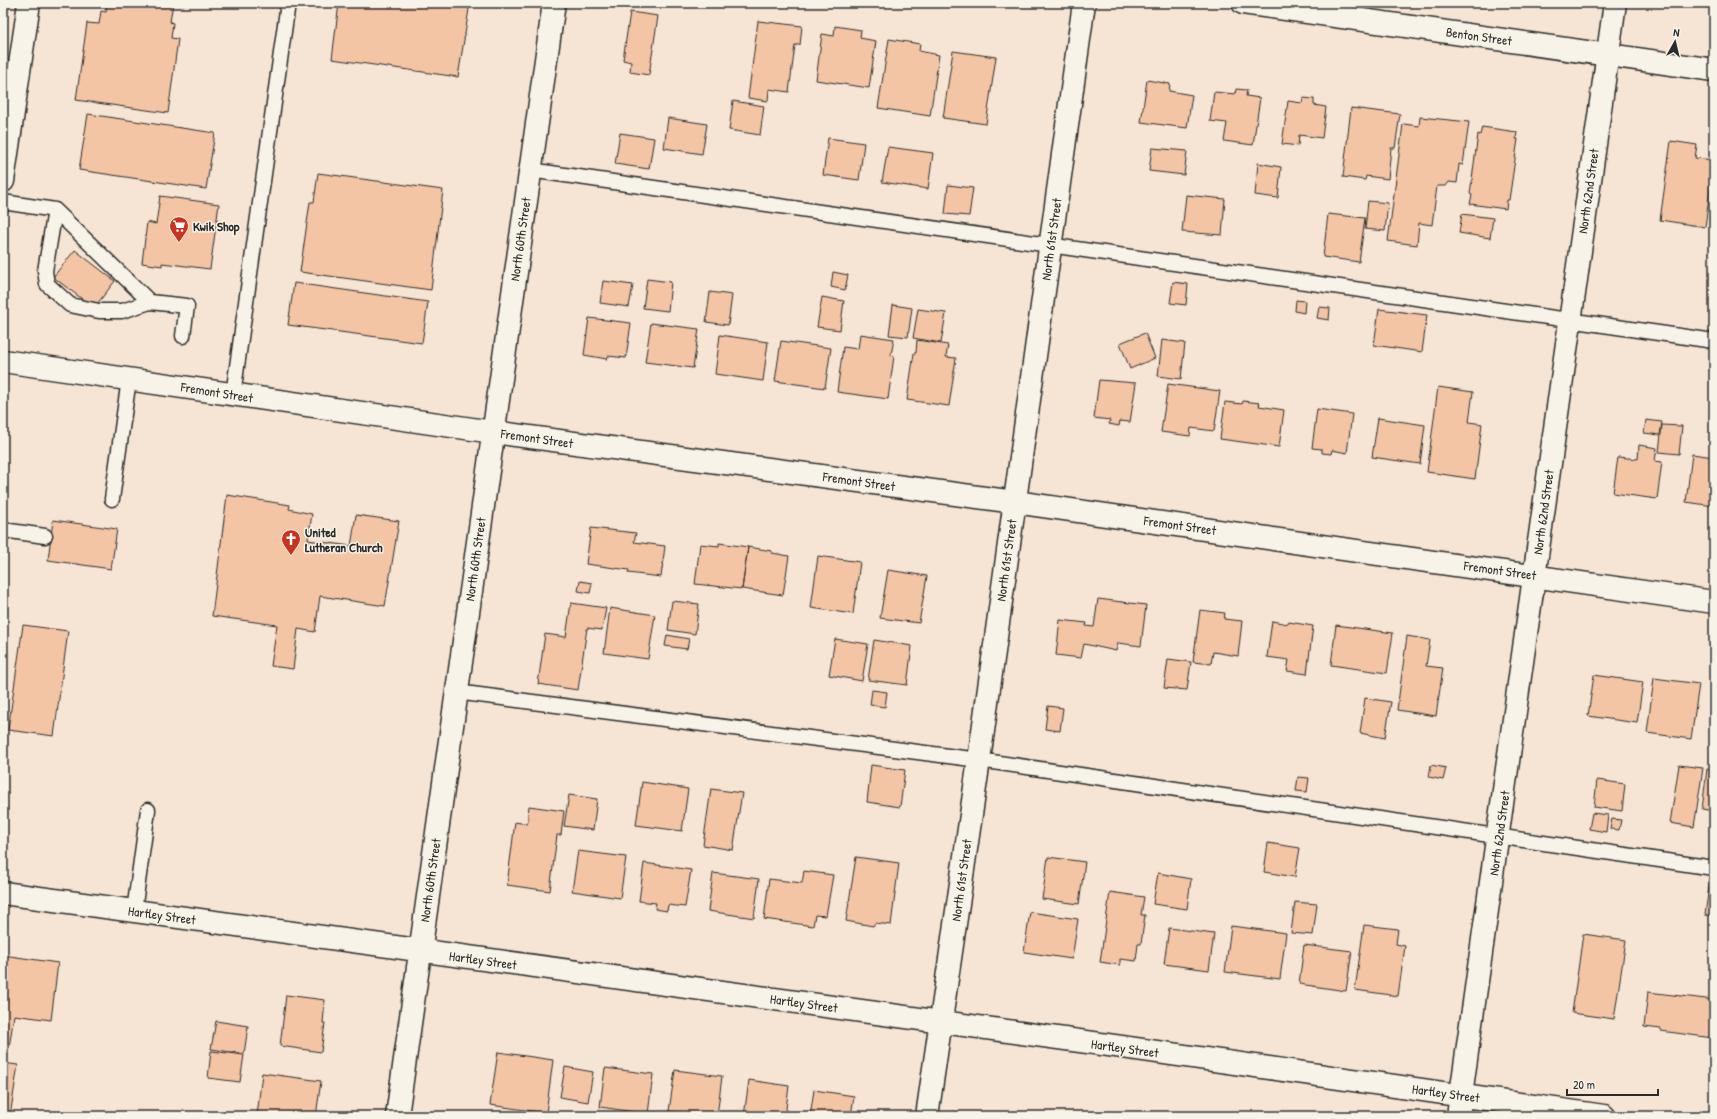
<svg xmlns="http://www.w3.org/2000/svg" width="1717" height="1119" viewBox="0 0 1717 1119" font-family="'Patrick Hand',sans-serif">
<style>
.green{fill:#a0dfa8;stroke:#66856a}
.building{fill:#f4c5a4;stroke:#2b2b2b}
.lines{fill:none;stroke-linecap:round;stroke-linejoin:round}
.lane-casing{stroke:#2b2b2b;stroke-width:17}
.street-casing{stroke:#2b2b2b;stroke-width:25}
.secondary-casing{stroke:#2b2b2b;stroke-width:25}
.lane{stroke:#f7f3e8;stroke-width:14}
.street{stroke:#f7f3e8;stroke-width:22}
.secondary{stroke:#f7f3e8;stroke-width:22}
.labels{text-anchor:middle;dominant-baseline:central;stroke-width:3;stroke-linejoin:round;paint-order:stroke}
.street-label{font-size:13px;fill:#2b2b2b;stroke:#f7f3e8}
.poi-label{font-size:13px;font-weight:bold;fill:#2b2b2b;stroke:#f7f3e8;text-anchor:start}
</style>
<rect width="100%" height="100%" fill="#f6e5d4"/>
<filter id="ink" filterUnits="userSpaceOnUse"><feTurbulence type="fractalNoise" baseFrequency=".025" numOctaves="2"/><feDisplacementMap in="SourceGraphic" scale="8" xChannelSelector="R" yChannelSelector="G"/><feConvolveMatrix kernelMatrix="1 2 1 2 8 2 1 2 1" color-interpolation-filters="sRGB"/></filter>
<g filter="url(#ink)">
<path class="green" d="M3,3H9L3,49Z"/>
<path class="building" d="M107,3H173L170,22L173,23L171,38L178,39L168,113L76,100L87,23L99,24L101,11L106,12Z
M339,3H470L458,77L332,59Z
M630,12L658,16L649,75L630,72L631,62L623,60Z
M758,21L802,26L800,45H795L789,92L769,89L768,101L748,98Z
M835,26L861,30L860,38L876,41L869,88L816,80L822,34L834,36Z
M889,39L920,44L919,51L939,55L930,116L878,108Z
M953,51L996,57L986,124L943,118Z
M1147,80L1170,84L1169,91L1192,95L1187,128L1141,122Z
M1236,89L1247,90L1246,96L1260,98L1253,145L1224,141L1227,123L1210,121L1214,92L1235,94Z
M1303,98L1314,99V105L1326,107L1322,138L1299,135L1298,146L1282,144L1288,101L1302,103Z
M733,101L764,106L760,135L729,130Z
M1351,108L1400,114L1395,148H1391L1388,179L1366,176L1365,180L1343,177Z
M88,114L215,133L206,189L79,170Z
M1420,117L1469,122L1463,165L1459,164L1457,183L1449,182L1446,186H1437L1432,225L1419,223L1417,245L1388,241L1403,124L1419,126Z
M668,118L707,124L702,154L664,148Z
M1482,127L1517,132L1516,139H1518L1509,200H1507L1506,209L1470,204L1472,195L1470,194L1478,134L1480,135Z
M620,133L654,138L649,169L615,164Z
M828,138L864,143L859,180L823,175Z
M1671,141L1697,145L1695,158L1714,160L1705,227L1660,220Z
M888,147L933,153L928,189L882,182Z
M1152,148L1187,151L1184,175L1149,171Z
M1258,163L1281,167L1278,198L1255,195Z
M318,173L443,190L431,290L300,272L310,202H314Z
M948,185L973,188L969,216L945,214Z
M1186,195L1225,199L1222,235L1182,232Z
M160,196L219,204L210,269L162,263V266L142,263L147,222L156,224Z
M1368,201L1388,203L1385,231L1365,229Z
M1328,214L1365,218L1359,262L1323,257Z
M1462,214L1493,218L1490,238L1459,233Z
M75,250L115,281L94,308L53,277Z
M833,272L848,275L845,290L831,287Z
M647,279L671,282L668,311L643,308Z
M603,281L633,285L629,307L600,303Z
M1173,282L1188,284L1186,305L1170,303Z
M294,283L428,302L422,343L288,325Z
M710,292L732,295L728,325L706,322Z
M822,297L844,301L840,330L817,327Z
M1296,300L1305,301L1304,313L1295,311Z
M893,305L912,308L908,337L889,335Z
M1319,307L1330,308L1329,320L1317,318Z
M918,309L946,313L941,343L913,338Z
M1379,309L1427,315L1422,352L1374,345Z
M589,318L631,323L626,358L608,356L607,359L584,355Z
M651,323L699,329L693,368L645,362Z
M1145,333L1155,358L1130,369L1120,343Z
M860,334L894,339L891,355L894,356L888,399L837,392L843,347L858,349Z
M720,335L768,342L763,381L715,374Z
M917,340L948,345L946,357L956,358L949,406L907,400L914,353H916Z
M1162,340L1185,343L1181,379L1158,376Z
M781,341L831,348L825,388L775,381Z
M1099,380L1136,383L1130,422L1120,421L1119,426L1109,424L1110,420L1094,418Z
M1168,384L1220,391L1214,431L1191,428L1190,436L1161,432Z
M1438,387L1473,392L1469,422L1482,424L1475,479L1427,472Z
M1243,401L1260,403L1259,406L1284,410L1279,447L1220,439L1225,402L1242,404Z
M1317,409L1352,414L1347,453L1332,450L1331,454L1322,453V449L1312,448Z
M1378,418L1425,425L1420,464L1372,457Z
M1646,420L1662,422L1660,435L1644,433Z
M1662,425L1682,426L1679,454L1659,452Z
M1639,445L1657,448L1655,461L1662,462L1657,499L1613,493L1618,457L1638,459Z
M1692,454L1714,457V506L1686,502Z
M227,495L290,505L289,509L312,514L308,540L351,546L356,515L399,521L385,606L320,596L315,632L298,629L293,669L271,666L277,625L212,616Z
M53,520L117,529L111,569L48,560Z
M591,528L636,533L634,542L665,546L661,577L628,573L629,570L586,564Z
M719,543L748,547L742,589L695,584L700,544L719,546Z
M748,547L772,551V553L789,556L783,595L742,589Z
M818,556L860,562L853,614L811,608Z
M888,570L927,576L919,623L880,618Z
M580,581L592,583L590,593L578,591Z
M1098,599L1146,605L1141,646L1118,643L1116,651L1084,644L1081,658L1056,655L1060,620L1087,623L1086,626L1094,627Z
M672,601L699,604L695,634L668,630Z
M571,603L606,608L602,630L587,628L578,690L538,684L545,634L566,637Z
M610,608L655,615L648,659L604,653Z
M1200,610L1225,613L1224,619L1242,621L1238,656L1213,652L1211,664L1193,662Z
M1272,621L1288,624L1289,622L1313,626L1307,674L1287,671L1289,660L1267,657Z
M23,625L68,631L54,736L8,730Z
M1336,625L1393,633L1387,673L1331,665Z
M667,635L689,639L687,649L665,646Z
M1407,636L1430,640L1426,666L1443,668L1436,716L1397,710Z
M835,639L868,644L862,681L829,675Z
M874,640L912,646L907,685L868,680Z
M1168,659L1191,662L1187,690L1164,688Z
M1594,675L1643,682L1637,723L1588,716Z
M1654,678L1699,684L1691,739L1647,733Z
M872,690L887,692L885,707L870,705Z
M1365,698L1391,702L1385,738L1360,733Z
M1048,706L1063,708L1060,731L1045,729Z
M871,765L905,770L900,807L867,802Z
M1431,765L1446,768L1443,780L1429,777Z
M1679,765L1703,768L1694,827L1670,823Z
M1707,769L1714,770V811L1702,809Z
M1298,777L1309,778L1307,792L1296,791Z
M1597,780L1625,784L1622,811L1594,807Z
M642,782L688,789L682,831L636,825Z
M711,789L742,793L733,850L703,845Z
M569,795L597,799L593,830L564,826Z
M529,806L564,811L561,835H557L550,891L507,885L515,822L527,824Z
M1592,813L1608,815L1606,832L1589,829Z
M1612,819L1621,820L1619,830L1610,829Z
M1268,843L1300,848L1295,877L1264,872Z
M578,851L626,857L620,898L572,891Z
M856,857L899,863L891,925L875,923L873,926L846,921Z
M1048,857L1085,862L1079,904L1042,899Z
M644,863L691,870L685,907L668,905L667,911L655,909L656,903L639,901Z
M804,871L833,875L826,916L815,915L813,926L764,919L769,879L802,883Z
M713,873L759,879L754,918L708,911Z
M1158,873L1191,879L1187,909L1153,904Z
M1710,879H1714V916L1705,915Z
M1110,892L1144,897L1141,915H1145L1141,944H1138L1136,961L1120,959V965L1100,962Z
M1295,902L1317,904L1313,935L1291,933Z
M1030,912L1078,919L1072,959L1024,952Z
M1364,925L1398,929L1396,944L1405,946L1398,996L1355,990Z
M1231,926L1286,933L1280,979L1225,972Z
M1169,928L1214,934L1209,970L1164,964Z
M1583,934L1626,940L1614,1019L1572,1013Z
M1304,945L1352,951L1346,991L1299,984Z
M3,955L58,963L51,1020L14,1015L9,1048H3Z
M1648,992L1714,1000L1713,1038L1661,1031V1029L1644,1027Z
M286,995L325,1000L323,1023H325L321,1052L280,1046Z
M216,1021L248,1026L244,1054L211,1049Z
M211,1051L244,1055L240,1082L208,1078Z
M498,1052L553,1060L546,1113L490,1105Z
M3,1063L18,1065L10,1116H3Z
M565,1067L593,1072L588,1102L560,1097Z
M605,1068L653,1074L648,1114L600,1107Z
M675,1070L722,1076L717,1116L669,1111Z
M262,1073L321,1081L316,1116H257Z
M749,1080L789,1086L785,1116H744Z
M814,1090L854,1096L851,1116H810Z"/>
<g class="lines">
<defs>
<path id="lane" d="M530,170L1714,341
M3,202L55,210L150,302L187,306L183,336
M55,210L45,271L47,284L70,305L99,311H122L150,302
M233,395L288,3
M112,499L129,379
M3,530L45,536
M456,692L979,760L1714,868
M134,911L148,810"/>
<path id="street" d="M1243,3L1714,70
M3,893C537,968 1071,1037 1604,1116
M397,1116L554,3
M927,1116L979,760L1084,3
M1458,1116L1615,3"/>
<path id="secondary" d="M3,181L29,3
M3,361L493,432L1015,502L1714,602"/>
</defs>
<use href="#lane" class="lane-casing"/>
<use href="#street" class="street-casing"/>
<use href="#secondary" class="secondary-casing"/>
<use href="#lane" class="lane"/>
<use href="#street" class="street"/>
<use href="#secondary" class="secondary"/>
</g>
</g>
<defs>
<symbol id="supermarket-pin" viewBox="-11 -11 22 30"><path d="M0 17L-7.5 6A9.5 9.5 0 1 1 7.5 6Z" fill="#c8321e" stroke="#f7f3e8"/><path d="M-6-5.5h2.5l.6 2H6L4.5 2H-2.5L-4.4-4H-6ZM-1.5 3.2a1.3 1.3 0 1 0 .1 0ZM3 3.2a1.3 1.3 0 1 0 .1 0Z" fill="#fff"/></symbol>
<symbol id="church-pin" viewBox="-11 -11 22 30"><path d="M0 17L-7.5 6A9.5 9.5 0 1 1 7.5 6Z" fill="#c8321e" stroke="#f7f3e8"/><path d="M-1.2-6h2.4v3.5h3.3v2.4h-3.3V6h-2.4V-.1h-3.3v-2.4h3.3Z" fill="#fff"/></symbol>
</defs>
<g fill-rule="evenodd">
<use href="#supermarket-pin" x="168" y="215" width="22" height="30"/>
<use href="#church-pin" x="280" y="528" width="22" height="30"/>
</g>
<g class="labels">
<g class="street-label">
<text transform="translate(1479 36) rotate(8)">Benton Street</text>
<text transform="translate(1588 191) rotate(-82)">North 62nd Street</text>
<text transform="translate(520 239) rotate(-82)">North 60th Street</text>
<text transform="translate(1051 239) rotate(-82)">North 61st Street</text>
<text transform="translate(217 392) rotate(9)">Fremont Street</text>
<text transform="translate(537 438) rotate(8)">Fremont Street</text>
<text transform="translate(859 481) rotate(8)">Fremont Street</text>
<text transform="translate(1543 512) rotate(-82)">North 62nd Street</text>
<text transform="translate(1180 525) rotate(8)">Fremont Street</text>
<text transform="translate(475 559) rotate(-82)">North 60th Street</text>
<text transform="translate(1006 560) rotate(-82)">North 61st Street</text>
<text transform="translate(1500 570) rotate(8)">Fremont Street</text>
<text transform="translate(1499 833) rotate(-82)">North 62nd Street</text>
<text transform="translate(430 880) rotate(-82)">North 60th Street</text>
<text transform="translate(961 880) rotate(-82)">North 61st Street</text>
<text transform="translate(162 915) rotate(8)">Hartley Street</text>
<text transform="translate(483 960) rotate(8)">Hartley Street</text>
<text transform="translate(804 1003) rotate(8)">Hartley Street</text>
<text transform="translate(1125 1048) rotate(8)">Hartley Street</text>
<text transform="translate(1446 1093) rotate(8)">Hartley Street</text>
</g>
<g class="poi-label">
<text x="193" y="226">Kwik Shop</text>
<text x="305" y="532">United<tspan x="305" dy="15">Lutheran Church</tspan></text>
</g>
</g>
<rect width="1717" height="1119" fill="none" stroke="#f7f3e8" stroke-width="16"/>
<rect x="8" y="8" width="1701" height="1103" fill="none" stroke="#2b2b2b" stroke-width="1.5" filter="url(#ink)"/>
<g transform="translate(1675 42) rotate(8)" stroke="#f7f3e8" stroke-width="3" paint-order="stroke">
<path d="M0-3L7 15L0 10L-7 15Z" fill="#2b2b2b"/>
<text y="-6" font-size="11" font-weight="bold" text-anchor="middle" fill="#2b2b2b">N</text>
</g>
<path d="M1567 1089v6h91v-6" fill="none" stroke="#2b2b2b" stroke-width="2"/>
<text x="1573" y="1089" font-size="12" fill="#2b2b2b" stroke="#f7f3e8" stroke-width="3" paint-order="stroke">20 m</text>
</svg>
